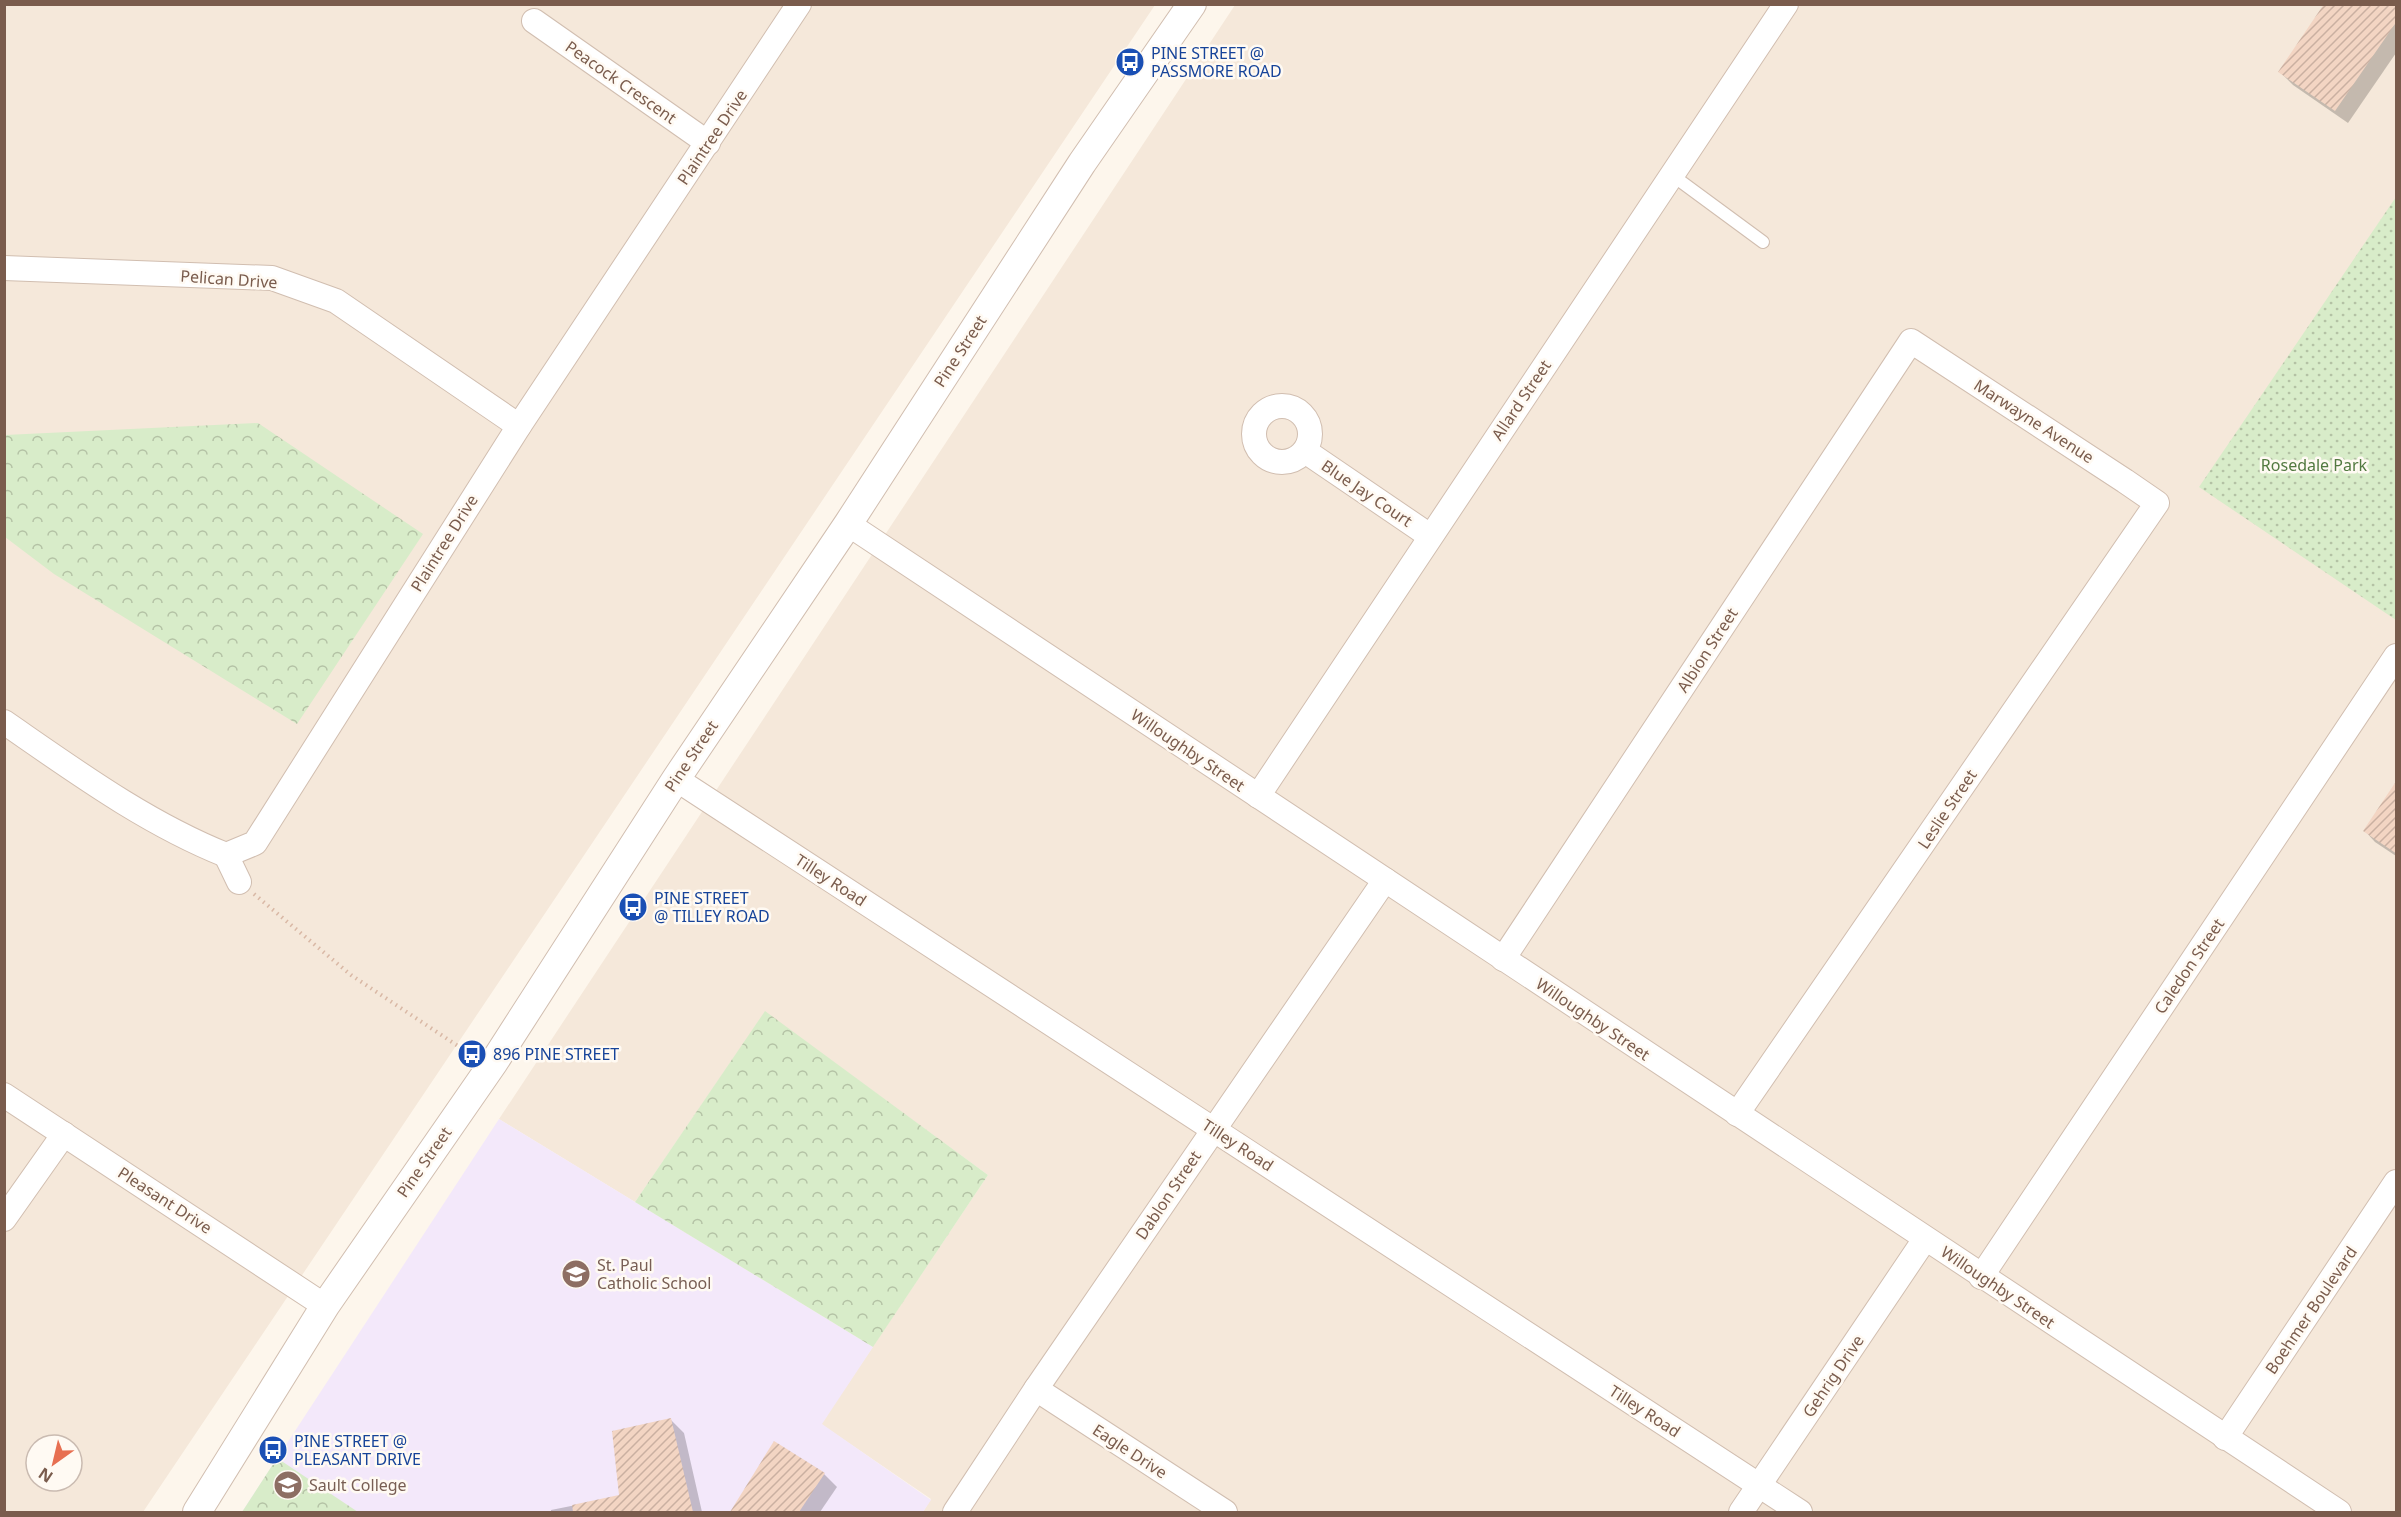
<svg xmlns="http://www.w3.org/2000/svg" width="2401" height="1517" font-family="'Noto Sans',sans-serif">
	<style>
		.residential { fill: #f5e8da; fill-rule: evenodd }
		.education { fill: #f3e8fa }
		.grass { fill: url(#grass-dots) }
		.forest { fill: url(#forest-crowns) }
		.shadow { fill: #0003 }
		.building { fill: url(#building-hatch) }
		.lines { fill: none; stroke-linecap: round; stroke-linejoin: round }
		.service-casing { stroke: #d1beb0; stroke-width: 14 }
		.minor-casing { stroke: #d1beb0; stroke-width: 26 }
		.tertiary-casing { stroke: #d1beb0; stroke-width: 30 }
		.path { stroke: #d9b8a5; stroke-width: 4; stroke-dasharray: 1.5 4.5; stroke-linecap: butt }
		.service { stroke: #fff; stroke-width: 12 }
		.minor { stroke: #fff; stroke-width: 24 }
		.tertiary { stroke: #fff; stroke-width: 28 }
		.labels { text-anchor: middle; stroke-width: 5; stroke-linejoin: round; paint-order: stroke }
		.transit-label { font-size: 16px; fill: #164399; stroke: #fffaf3; text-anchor: start }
		.street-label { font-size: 16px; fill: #7a5c4d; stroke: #fffaf3 }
		.park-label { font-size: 16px; fill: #537a41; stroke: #fffaf3 }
		.education-label { font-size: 16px; fill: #785e54; stroke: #fffaf3; text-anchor: start }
	</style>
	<defs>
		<pattern id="grass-dots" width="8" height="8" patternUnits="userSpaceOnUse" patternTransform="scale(1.5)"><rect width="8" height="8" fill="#d8ecc9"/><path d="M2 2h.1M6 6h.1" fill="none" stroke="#b4c2a5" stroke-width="1.8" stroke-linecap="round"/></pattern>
		<pattern id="forest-crowns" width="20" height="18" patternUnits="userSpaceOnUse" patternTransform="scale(1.5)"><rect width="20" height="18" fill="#d8ecc9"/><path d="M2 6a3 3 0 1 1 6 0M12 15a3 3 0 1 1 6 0" fill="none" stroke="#b4c2a5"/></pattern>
		<pattern id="building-hatch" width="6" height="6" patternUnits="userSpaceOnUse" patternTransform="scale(1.5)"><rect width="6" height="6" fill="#f3d5c3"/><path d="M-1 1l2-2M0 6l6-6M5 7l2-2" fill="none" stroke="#cab0a1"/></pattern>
	</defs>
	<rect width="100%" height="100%" fill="#fdf6ec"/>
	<g class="residential">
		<path d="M5,5H1155L143,1512H5ZM36,1445H72V1481H36Z"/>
		<polygon points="1235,5 2396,5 2396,1512 923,1512 931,1499 821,1424 988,1175 765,1012 635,1202 499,1119"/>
	</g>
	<polygon class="education" points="499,1119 873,1347 822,1424 931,1500 923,1512 242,1512"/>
	<polygon class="grass" points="2396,197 2396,620 2199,487"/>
	<g class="forest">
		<polygon points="258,423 423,534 297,724 54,574 5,537 5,435"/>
		<polygon points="765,1011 988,1175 873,1347 635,1202"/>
		<polygon points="277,1458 358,1512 242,1512"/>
	</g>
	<g class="shadow">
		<polygon points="2396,4 2396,53 2348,123 2293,85 2280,72"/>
		<polygon points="2396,785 2396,856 2375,842 2365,831"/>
		<polygon points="670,1419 684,1433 702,1512 551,1512 551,1510 621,1496"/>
		<polygon points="775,1443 824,1474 837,1487 820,1512 731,1512"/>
	</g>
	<g class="building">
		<polygon points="2324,4 2397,4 2397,21 2335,111 2278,72"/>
		<polygon points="2397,780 2397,854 2363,831"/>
		<polygon points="671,1418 693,1512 573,1512 572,1505 619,1495 612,1431"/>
		<polygon points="774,1441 825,1473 799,1512 730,1512"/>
	</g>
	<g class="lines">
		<g class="service-casing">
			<polyline id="service" points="1672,175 1763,242"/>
		</g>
		<g class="minor-casing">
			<g id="minor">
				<polyline points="534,21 708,143"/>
				<polyline points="4,268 272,278 336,301 519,426"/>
				<circle cx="1282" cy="434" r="28"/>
				<polyline points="1305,451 1430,536"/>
				<polyline points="848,524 2339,1512"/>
				<path d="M4,722C75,771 146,823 226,855L255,843L519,426L799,4"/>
				<polyline points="676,779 1800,1512"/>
				<polyline points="1258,796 1786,4"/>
				<polyline points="226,855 239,882"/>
				<polyline points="1503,959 1911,341 2125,481 2157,503 1737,1114"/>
				<polyline points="4,1095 325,1306"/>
				<polyline points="4,1219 64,1134"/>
				<polyline points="1981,1277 2396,656"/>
				<polyline points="1036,1389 1225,1512"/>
				<polyline points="2225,1438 2396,1182"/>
				<polyline points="955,1512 1036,1389 1385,880"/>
				<polyline points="1741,1512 1925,1239"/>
			</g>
		</g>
		<g class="tertiary-casing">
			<polyline id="tertiary" points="197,1512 325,1306 494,1062 676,779 848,524 1082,163 1192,4"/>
		</g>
		<polyline class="path" points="254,894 351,975 470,1054"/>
		<use href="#service" class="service"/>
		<use href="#minor" class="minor"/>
		<use href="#tertiary" class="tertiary"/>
	</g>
	<defs>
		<g id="bus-disc" transform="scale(1.5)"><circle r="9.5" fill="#1a4fb4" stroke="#fffaf3"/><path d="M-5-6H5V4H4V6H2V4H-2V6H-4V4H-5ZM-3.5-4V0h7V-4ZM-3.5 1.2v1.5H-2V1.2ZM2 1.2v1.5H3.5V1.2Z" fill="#fff"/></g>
		<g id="school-disc" transform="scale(1.5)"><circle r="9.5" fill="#8d6e63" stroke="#fffaf3"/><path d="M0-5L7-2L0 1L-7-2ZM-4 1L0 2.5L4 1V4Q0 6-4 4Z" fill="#fff"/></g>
		<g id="university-disc" transform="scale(1.5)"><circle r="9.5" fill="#8d6e63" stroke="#fffaf3"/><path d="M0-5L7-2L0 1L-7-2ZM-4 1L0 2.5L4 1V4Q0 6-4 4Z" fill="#fff"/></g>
	</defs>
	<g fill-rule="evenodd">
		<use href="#bus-disc" x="1130" y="62"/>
		<use href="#bus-disc" x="633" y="907"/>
		<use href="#bus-disc" x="472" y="1054"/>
		<use href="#school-disc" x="576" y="1274"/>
		<use href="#bus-disc" x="273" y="1450"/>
		<use href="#university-disc" x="288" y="1485"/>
	</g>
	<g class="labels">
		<g class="transit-label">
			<text x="1151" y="59">PINE STREET @<tspan x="1151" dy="18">PASSMORE ROAD</tspan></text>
			<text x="654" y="904">PINE STREET<tspan x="654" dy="18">@ TILLEY ROAD</tspan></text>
			<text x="493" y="1060">896 PINE STREET</text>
			<text x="294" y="1447">PINE STREET @<tspan x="294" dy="18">PLEASANT DRIVE</tspan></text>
		</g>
		<g class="street-label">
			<text transform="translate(621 82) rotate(35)" y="6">Peacock Crescent</text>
			<text transform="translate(712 137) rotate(-56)" y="6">Plaintree Drive</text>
			<text transform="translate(229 279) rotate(4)" y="6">Pelican Drive</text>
			<text transform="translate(960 351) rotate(-57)" y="6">Pine Street</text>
			<text transform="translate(1521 400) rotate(-56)" y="6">Allard Street</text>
			<text transform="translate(2034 421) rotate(33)" y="6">Marwayne Avenue</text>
			<text transform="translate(1367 493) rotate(34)" y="6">Blue Jay Court</text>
			<text transform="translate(444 543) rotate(-58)" y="6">Plaintree Drive</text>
			<text transform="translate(1707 650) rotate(-57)" y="6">Albion Street</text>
			<text transform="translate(1188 750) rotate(34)" y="6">Willoughby Street</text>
			<text transform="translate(691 756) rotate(-56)" y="6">Pine Street</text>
			<text transform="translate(1947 809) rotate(-56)" y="6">Leslie Street</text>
			<text transform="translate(831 880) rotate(33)" y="6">Tilley Road</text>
			<text transform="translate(2189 966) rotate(-56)" y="6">Caledon Street</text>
			<text transform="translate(1593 1019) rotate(34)" y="6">Willoughby Street</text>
			<text transform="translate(1238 1145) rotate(33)" y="6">Tilley Road</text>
			<text transform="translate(424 1162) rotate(-55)" y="6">Pine Street</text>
			<text transform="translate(1168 1195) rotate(-56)" y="6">Dablon Street</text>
			<text transform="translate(165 1200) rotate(33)" y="6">Pleasant Drive</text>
			<text transform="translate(1998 1287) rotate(34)" y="6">Willoughby Street</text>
			<text transform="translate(2311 1310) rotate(-56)" y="6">Boehmer Boulevard</text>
			<text transform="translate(1833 1376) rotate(-56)" y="6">Gehrig Drive</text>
			<text transform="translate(1645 1411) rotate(33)" y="6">Tilley Road</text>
			<text transform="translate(1130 1451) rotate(33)" y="6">Eagle Drive</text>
		</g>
		<g class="park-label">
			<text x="2314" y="471">Rosedale Park</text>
		</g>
		<g class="education-label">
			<text x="597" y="1271">St. Paul<tspan x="597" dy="18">Catholic School</tspan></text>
			<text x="309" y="1491">Sault College</text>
		</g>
	</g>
	<rect width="2401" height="1517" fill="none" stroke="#7a5c4d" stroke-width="12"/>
	<g transform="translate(54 1463) rotate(214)"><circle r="28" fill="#fffaf3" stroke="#cabbb1" stroke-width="1.5"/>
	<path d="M0-4.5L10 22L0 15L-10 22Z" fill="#e76f51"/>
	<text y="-9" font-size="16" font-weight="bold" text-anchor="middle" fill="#7a5c4d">N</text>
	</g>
</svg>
